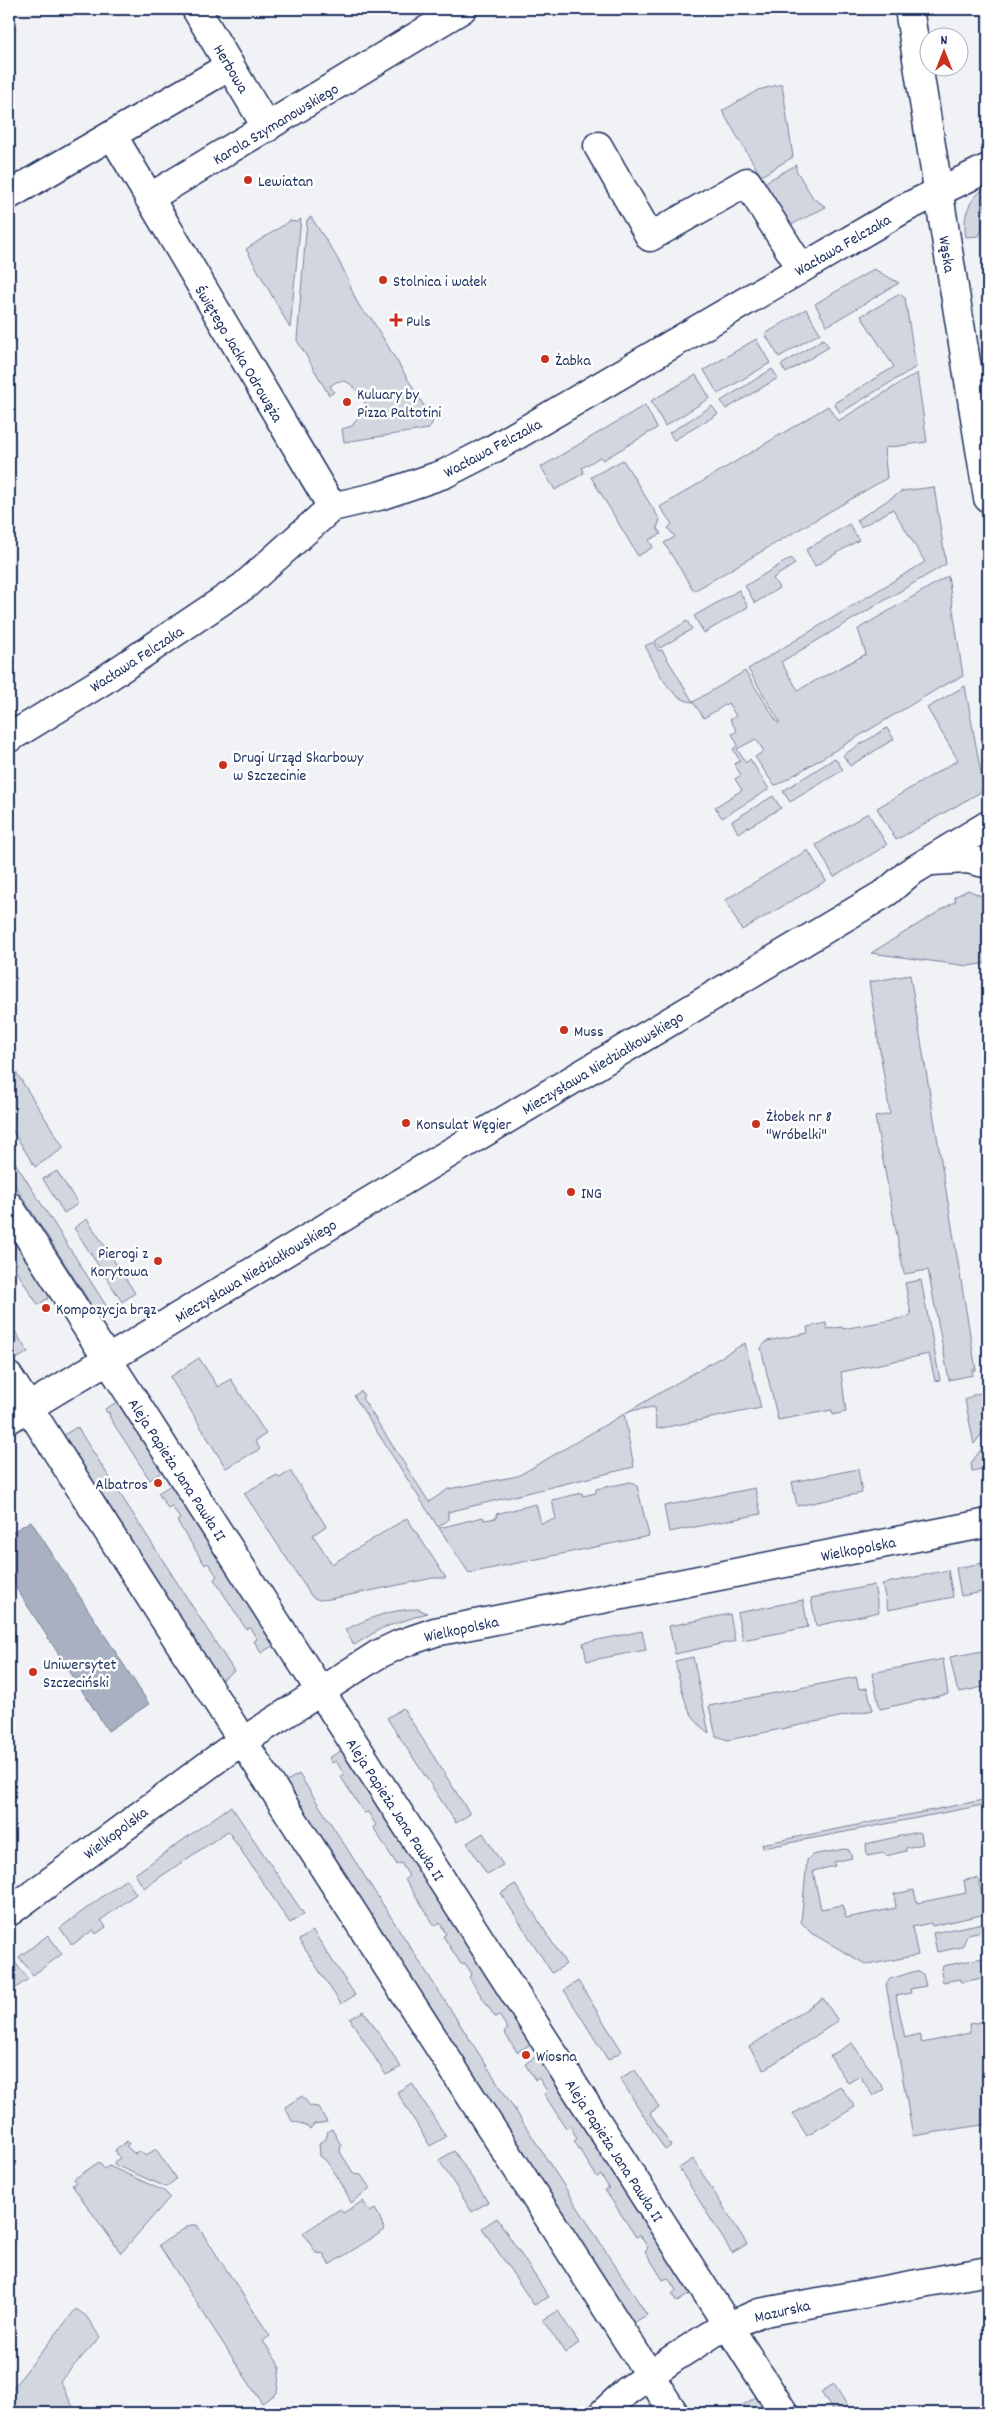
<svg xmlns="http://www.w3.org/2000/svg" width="997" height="2422" font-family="Dekko,sans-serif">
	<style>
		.green { fill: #d2d6df; stroke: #76829e }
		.water { fill: #a8b0c2; stroke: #707c9a }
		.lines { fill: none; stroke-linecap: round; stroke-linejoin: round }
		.minor-casing { stroke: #1b2f5e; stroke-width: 31 }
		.tertiary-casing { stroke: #1b2f5e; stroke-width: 31 }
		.minor { stroke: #fff; stroke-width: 28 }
		.tertiary { stroke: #fff; stroke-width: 28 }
		.poi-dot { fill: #c8321e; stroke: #fff; stroke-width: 2 }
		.labels { text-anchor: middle; stroke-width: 5; stroke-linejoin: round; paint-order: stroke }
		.street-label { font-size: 16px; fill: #1b2f5e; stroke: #fff }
		.poi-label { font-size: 16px; fill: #1b2f5e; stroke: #fff; text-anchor: start }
	</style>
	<rect width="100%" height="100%" fill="#f1f2f5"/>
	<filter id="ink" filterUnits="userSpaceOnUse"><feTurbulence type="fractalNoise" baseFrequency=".02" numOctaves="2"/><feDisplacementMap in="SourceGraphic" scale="10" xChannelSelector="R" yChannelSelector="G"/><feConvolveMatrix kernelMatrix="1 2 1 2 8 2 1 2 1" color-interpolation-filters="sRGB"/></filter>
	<g filter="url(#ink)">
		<g class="green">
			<polygon points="782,84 793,157 761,176 722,111 758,90"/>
			<polygon points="796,165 796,170 813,198 826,207 789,226 764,183"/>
			<path d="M988,186C988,198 984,204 982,215C981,223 983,228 979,236L966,237C962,215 969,198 988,186Z"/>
			<path d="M311,217C322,235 335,252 344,271C352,287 355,308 371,318L433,421L429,429L344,442L342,429L352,426L361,413L368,408C359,394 349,371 330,386L334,392L329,395L297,340L307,220Z"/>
			<polygon points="301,219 290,328 246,249 290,221 297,222"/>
			<polygon points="874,269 899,283 827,326 815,304"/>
			<polygon points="900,294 905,298 916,367 840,413 834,403 894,367 861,316"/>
			<polygon points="806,309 820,333 779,357 765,334"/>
			<polygon points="756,339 770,363 718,394 704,370"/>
			<polygon points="823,339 829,347 786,373 781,365"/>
			<polygon points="772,369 778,378 726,409 721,401"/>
			<polygon points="917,373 927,442 884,448 887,478 694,591 664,543 675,537 668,528 672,524 660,507 828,406 838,421"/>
			<polygon points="696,375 710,398 665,426 651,401"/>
			<polygon points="645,405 657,428 603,460 600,457 582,468 584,473 555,490 541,467"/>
			<polygon points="712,406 718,414 674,440 669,433"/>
			<polygon points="623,460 660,520 657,528 661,534 649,540 653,547 638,556 591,477"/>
			<path d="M934,487L946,564L781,662L798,690L866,654L858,629L948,576L963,676L944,685L779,784L774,785L755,757L764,751L756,739L737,749L746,763L750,759L769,789L722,818L715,807L742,790L735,779L741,775L734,764L740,761L733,749L738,745L732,734L737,731L730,720L736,716L728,703L704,718L693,702C668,700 656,665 645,646L653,642L659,651L662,650L693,702L745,671L778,723L780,722L748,669L925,562L893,509L861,527L857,520L902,491Z"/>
			<polygon points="849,524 859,540 815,566 806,550"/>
			<polygon points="791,558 795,564 773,578 779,588 755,603 745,586"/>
			<polygon points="739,590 748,607 704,633 694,616"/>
			<polygon points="687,621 692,629 660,648 655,641"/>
			<polygon points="965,686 983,784 981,792 896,840 877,808 958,760 927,708"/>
			<polygon points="887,728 894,739 850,766 843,755"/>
			<polygon points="835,758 843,770 790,802 783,791"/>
			<polygon points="773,796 781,808 738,833 732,821"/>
			<polygon points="868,813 887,845 834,877 816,845"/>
			<polygon points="808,850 826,881 742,930 725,900"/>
			<polygon points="968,890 988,899 988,963 968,966 871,953 956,901 954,897"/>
			<polygon points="910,975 976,1370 972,1370 973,1375 949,1380 928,1270 904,1274 875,1117 890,1114 869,982"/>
			<polygon points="9,1061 64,1148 35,1167 9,1125"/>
			<polygon points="9,1153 107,1307 97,1314 9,1176"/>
			<polygon points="57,1171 78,1204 64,1213 43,1179"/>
			<polygon points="87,1219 135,1293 122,1302 74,1228"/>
			<polygon points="9,1232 50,1297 38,1305 14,1267 17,1264 9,1252"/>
			<polygon points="921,1280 940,1380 935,1381 929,1354 841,1372 846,1412 833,1415 832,1410 778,1420 761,1348 767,1341 808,1333 807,1327 826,1323 827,1329 842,1327 843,1329 908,1317 911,1314 905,1283"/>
			<polygon points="9,1322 28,1352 15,1360 9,1350"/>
			<polygon points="745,1343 761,1408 657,1429 654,1407 629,1411 624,1414 634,1467 448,1512 448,1520 438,1527 354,1396 361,1391 364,1396 362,1398 429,1502 448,1489 518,1476"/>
			<polygon points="199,1358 218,1387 231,1379 266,1434 255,1441 260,1449 226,1468 170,1377"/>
			<polygon points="988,1392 988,1425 974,1444 965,1400 975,1394"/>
			<polygon points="117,1402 163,1471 150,1480 110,1418 109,1412 107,1413 105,1409"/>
			<polygon points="77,1427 234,1671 221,1680 64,1435"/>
			<polygon points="988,1440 988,1468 972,1471 971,1463"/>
			<polygon points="858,1469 862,1493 797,1506 792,1482"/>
			<polygon points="290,1471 326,1526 313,1535 332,1564 407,1518 446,1578 433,1578 330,1599 319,1600 312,1597 244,1493 277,1475 280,1478"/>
			<polygon points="631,1482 637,1486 649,1536 469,1573 439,1528 483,1517 484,1520 497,1518 496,1514 536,1504 541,1523 556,1519 552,1500 582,1493 583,1496 596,1493 596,1489"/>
			<polygon points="171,1485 274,1645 261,1653 254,1641 257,1639 250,1628 246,1629 214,1579 217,1576 208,1563 205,1565 177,1521 180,1519 172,1506 168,1508 158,1493"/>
			<polygon points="755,1488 761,1514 669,1532 664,1506"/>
			<polygon points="988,1562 988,1591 961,1596 956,1568"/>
			<polygon points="948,1570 953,1597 888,1610 882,1584"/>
			<polygon points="874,1585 879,1612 816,1626 811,1598"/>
			<polygon points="803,1600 808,1627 743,1640 737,1613"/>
			<path d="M418,1609L427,1613L382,1628L354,1645L345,1630C368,1618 392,1609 418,1609Z"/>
			<polygon points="730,1614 735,1641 675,1654 669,1626"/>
			<polygon points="642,1631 646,1650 587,1661 583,1643"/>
			<polygon points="988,1650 988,1686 960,1692 957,1689 950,1657"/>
			<path d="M693,1657L709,1733C684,1716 682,1688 675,1661Z"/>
			<polygon points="943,1659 948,1694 880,1709 872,1673"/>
			<polygon points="856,1677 859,1689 867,1688 873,1710 728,1740 716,1736 709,1706"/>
			<polygon points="403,1708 470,1814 456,1823 387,1718"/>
			<polygon points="342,1750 531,2044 517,2052 504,2032 508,2029 499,2015 495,2017 469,1977 472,1974 465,1963 461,1964 443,1936 446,1934 440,1923 435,1926 405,1879 409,1876 401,1863 397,1865 373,1827 376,1825 368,1812 364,1813 341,1777 344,1774 336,1761 332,1763 329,1758"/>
			<polygon points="299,1774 647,2315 633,2323 285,1782"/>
			<polygon points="988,1799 988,1804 763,1848 762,1844"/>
			<polygon points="231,1806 304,1914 290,1923 228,1831 144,1888 135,1874"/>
			<polygon points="917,1832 921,1833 923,1844 906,1848 906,1851 886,1856 884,1853 867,1856 866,1844"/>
			<polygon points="483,1833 503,1865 487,1874 467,1843"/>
			<polygon points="844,1849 849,1850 852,1858 834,1862 835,1866 813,1871 821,1909 842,1905 846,1918 896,1908 894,1894 914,1890 917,1903 966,1893 964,1880 978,1878 986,1914 932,1926 931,1923 912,1927 918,1955 867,1965 811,1933 801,1922 807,1860 812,1855"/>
			<polygon points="126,1879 136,1894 101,1920 106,1927 96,1934 93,1930 72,1945 60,1928"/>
			<polygon points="515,1884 566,1964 552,1973 501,1893"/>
			<polygon points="988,1922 988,1930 968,1934 962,1947 937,1952 933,1933"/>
			<polygon points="313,1931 355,1995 341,2004 299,1940"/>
			<polygon points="48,1935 62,1954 33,1975 19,1957"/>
			<polygon points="988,1957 988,1977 961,1982 960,1979 943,1982 941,1972 943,1966"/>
			<polygon points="14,1961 28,1979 9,1993 9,1965"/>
			<polygon points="916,1971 923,1974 926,1986 910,1989 911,1993 896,1996 905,2038 919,2034 922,2043 970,2033 969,2024 988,2021 988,2073 981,2075 985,2098 988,2100 988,2124 913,2136 886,1984 890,1979"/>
			<polygon points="578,1981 622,2051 608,2060 564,1990"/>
			<polygon points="823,1998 838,2021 764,2070 749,2047"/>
			<polygon points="364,2011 401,2067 386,2075 350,2019"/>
			<polygon points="852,2043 884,2089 873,2096 860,2076 848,2083 830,2056"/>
			<polygon points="538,2055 691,2293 677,2302 672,2294 676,2290 668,2278 663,2280 645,2251 648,2248 640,2235 636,2237 605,2190 609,2188 601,2175 597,2177 574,2141 577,2139 570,2125 566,2128 544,2094 547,2091 539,2078 535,2080 525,2064"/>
			<polygon points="635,2070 659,2107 650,2113 671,2146 665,2150 620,2078"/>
			<polygon points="412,2083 446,2137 430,2146 397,2092"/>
			<polygon points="840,2086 855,2107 807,2136 793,2114"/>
			<polygon points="302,2096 310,2106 318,2107 327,2122 314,2124 310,2129 303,2124 292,2121 285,2107"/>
			<path d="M332,2129L341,2145L340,2152L354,2174L361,2175L370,2188L351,2203C346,2191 330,2161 320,2156L319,2143L326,2139L328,2131Z"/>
			<polygon points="127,2141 129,2144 126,2146 135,2154 140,2151 145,2156 156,2149 176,2179 166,2187 115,2165 114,2162 120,2158 115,2151"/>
			<polygon points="454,2151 488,2202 472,2212 439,2160"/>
			<polygon points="693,2159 747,2244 732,2253 679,2168"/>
			<polygon points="99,2162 104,2169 109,2166 164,2191 170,2197 121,2253 72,2185 76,2182 74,2179"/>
			<path d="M363,2201L370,2212L375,2209C380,2215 381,2223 385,2230L329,2265L324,2254L316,2253L303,2233L340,2209L343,2213Z"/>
			<polygon points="497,2218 549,2297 534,2305 482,2228"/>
			<polygon points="190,2225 197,2225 270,2336 263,2341 280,2366 277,2393 262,2403 159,2245"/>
			<polygon points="76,2309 86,2316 100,2337 60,2381 76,2413 9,2413 9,2388 11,2390"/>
			<polygon points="558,2311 579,2343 565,2353 543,2320"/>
			<polygon points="834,2384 852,2413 834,2413 821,2392"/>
			<polygon points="756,2397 767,2413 749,2413 743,2405"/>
		</g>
		<polygon class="water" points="31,1521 149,1704 108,1731 9,1577 9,1534"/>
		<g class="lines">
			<g class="minor-casing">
				<g id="minor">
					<polyline points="196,9 267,128"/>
					<polyline points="909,9 988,498"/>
					<polyline points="113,136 332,507"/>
					<polyline points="598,146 650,237 747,182 801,268"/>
					<polyline points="9,195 230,66"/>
					<polyline points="149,198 462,9"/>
					<polyline points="9,738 104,680 244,586 332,507 379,496 444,474 493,449 905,208 988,168"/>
					<polyline points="932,861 967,859 988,864"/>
					<polyline points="9,1419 423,1169 887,892 909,873 988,825"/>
					<polyline points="9,1912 226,1752 377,1655 400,1644 435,1632 988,1523"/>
					<polyline points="603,2413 627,2391 674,2358 715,2332 759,2313 988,2271"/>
				</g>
			</g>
			<g class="tertiary-casing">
				<g id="tertiary">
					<polyline points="9,1206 784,2413"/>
					<polyline points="9,1377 674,2413"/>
				</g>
			</g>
			<use href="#minor" class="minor"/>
			<use href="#tertiary" class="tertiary"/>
		</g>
	</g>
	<g class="poi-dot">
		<circle cx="248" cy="180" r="5"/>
		<circle cx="383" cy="280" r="5"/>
		<path d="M393.5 312.5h5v5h5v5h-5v5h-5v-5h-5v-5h5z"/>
		<circle cx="545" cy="359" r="5"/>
		<circle cx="347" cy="402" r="5"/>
		<circle cx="223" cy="765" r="5"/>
		<circle cx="564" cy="1030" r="5"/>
		<circle cx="406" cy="1123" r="5"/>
		<circle cx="756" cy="1124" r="5"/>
		<circle cx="571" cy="1192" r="5"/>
		<circle cx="158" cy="1261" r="5"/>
		<circle cx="46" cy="1308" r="5"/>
		<circle cx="158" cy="1483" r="5"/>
		<circle cx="33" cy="1672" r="5"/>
		<circle cx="526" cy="2055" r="5"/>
	</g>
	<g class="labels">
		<g class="street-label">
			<text transform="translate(232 68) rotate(59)" y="6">Herbowa</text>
			<text transform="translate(275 123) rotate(-31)" y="6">Karola Szymanowskiego</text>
			<text transform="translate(842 244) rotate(-30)" y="6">Wacława Felczaka</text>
			<text transform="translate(948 254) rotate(81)" y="6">Wąska</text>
			<text transform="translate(240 353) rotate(59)" y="6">Świętego Jacka Odrowąża</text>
			<text transform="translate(492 447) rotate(-28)" y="6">Wacława Felczaka</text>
			<text transform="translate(136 658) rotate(-33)" y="6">Wacława Felczaka</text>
			<text transform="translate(602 1062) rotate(-31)" y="6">Mieczysława Niedziałkowskiego</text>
			<text transform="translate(255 1270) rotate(-31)" y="6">Mieczysława Niedziałkowskiego</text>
			<text transform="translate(178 1469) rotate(57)" y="6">Aleja Papieża Jana Pawła II</text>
			<text transform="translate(858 1548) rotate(-11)" y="6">Wielkopolska</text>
			<text transform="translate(461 1628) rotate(-12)" y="6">Wielkopolska</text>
			<text transform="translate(396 1809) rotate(57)" y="6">Aleja Papieża Jana Pawła II</text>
			<text transform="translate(115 1832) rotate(-37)" y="6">Wielkopolska</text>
			<text transform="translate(615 2150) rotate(57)" y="6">Aleja Papieża Jana Pawła II</text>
			<text transform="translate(782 2310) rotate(-13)" y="6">Mazurska</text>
		</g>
		<g class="poi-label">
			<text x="258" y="186">Lewiatan</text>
			<text x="393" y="286">Stolnica i wałek</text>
			<text x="406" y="326">Puls</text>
			<text x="555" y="365">Żabka</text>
			<text x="357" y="399">Kuluary by<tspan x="357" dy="18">Pizza Paltotini</tspan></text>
			<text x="233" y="762">Drugi Urząd Skarbowy<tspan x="233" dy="18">w Szczecinie</tspan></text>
			<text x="574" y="1036">Muss</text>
			<text x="766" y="1121">Żłobek nr 8<tspan x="766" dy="18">"Wróbelki"</tspan></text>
			<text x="416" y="1129">Konsulat Węgier</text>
			<text x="581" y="1198">ING</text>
			<text x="148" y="1258" text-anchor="end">Pierogi z<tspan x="148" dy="18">Korytowa</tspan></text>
			<text x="56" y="1314">Kompozycja brąz</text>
			<text x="148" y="1489" text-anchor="end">Albatros</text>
			<text x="43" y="1669">Uniwersytet<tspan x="43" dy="18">Szczeciński</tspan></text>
			<text x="536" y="2061">Wiosna</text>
		</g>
	</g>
	<rect width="997" height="2422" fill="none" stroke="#fff" stroke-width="30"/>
	<rect x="15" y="15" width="967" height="2392" fill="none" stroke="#1b2f5e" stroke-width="2" filter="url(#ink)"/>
	<g transform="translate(944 52)"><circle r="24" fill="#ffffff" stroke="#a4acbf"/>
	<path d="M0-4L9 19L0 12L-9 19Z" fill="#c8321e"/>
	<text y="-8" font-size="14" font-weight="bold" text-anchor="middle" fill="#1b2f5e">N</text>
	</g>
</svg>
